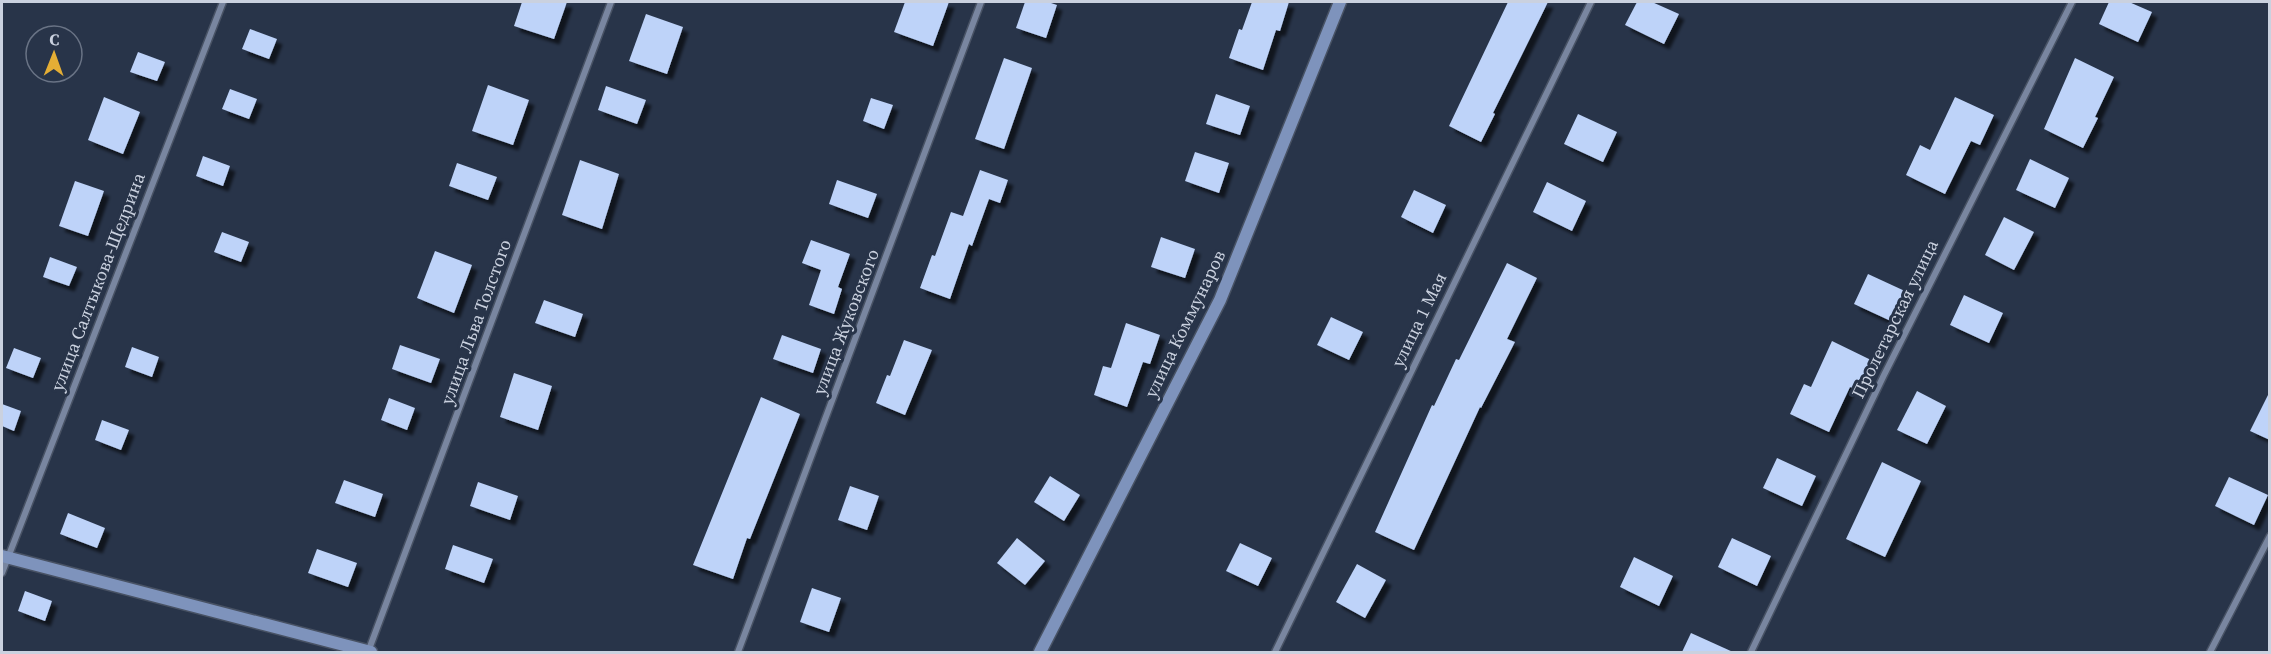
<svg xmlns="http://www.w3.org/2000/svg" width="2271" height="654" font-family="'Source Serif 4',serif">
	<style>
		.building { fill: #bed3f9; filter: url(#shadow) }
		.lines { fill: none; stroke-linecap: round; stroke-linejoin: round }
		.street-casing { stroke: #485264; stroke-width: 9 }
		.secondary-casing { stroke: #485264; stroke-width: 15 }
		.street { stroke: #7986a0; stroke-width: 6 }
		.secondary { stroke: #7e93bc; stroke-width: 12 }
		.labels { text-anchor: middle; stroke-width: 6; stroke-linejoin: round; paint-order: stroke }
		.street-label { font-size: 18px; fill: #cad1df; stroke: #283449 }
	</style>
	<defs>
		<filter id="shadow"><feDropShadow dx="5.5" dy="5.5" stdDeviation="1.5" flood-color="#0009"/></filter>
	</defs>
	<rect width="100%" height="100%" fill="#283449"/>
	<g class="building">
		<polygon points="522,2 567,2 554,39 514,26"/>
		<polygon points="905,2 949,2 933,46 894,32"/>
		<polygon points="1025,2 1048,2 1057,5 1046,38 1016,28"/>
		<polygon points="1252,2 1289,2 1280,31 1276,30 1263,70 1229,58 1239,29 1242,30"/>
		<polygon points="1508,2 1548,2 1493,113 1495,114 1481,142 1449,126"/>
		<polygon points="1637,2 1652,2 1679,14 1664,44 1625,25"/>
		<polygon points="2109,2 2129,2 2152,12 2138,42 2099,24"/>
		<polygon points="646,14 683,27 667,74 629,61"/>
		<polygon points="250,29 277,39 269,59 242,49"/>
		<polygon points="138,52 165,62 157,81 130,72"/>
		<polygon points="1004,58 1032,68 1004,149 975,139"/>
		<polygon points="2075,58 2114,77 2095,117 2098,118 2083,148 2044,129"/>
		<polygon points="488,85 529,100 513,145 472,131"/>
		<polygon points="606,86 646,100 637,124 598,110"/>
		<polygon points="230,89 257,99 249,119 222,109"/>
		<polygon points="1216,94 1250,106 1240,135 1206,124"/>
		<polygon points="104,97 140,112 123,154 88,140"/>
		<polygon points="1955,97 1994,115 1980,145 1971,141 1945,194 1906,175 1920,145 1930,150"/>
		<polygon points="871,98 893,105 884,129 863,121"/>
		<polygon points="1578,114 1617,132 1603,162 1564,144"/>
		<polygon points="1195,152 1229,163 1219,193 1185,181"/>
		<polygon points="203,156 230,166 223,186 196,176"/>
		<polygon points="2030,159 2069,178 2055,208 2016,190"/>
		<polygon points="580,160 619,174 602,229 562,215"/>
		<polygon points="457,163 497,177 488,200 449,186"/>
		<polygon points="980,170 1008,180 1000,203 989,199 972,246 969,244 950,299 920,288 932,255 935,256 951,212 963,216"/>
		<polygon points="837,180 877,194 868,218 829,204"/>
		<polygon points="75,181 104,191 88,236 59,226"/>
		<polygon points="1547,182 1586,201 1572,231 1533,212"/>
		<polygon points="1414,190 1446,205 1433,233 1401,217"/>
		<polygon points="2004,217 2034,232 2014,270 1985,255"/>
		<polygon points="222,232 249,242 241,262 214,252"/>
		<polygon points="1161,237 1195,249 1185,278 1151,267"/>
		<polygon points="811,240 850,254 838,287 842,289 834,314 809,305 821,270 802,263"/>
		<polygon points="435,251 472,265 454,313 417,298"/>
		<polygon points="50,257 77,267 69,286 43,277"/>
		<polygon points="1507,263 1537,278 1507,339 1515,342 1481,408 1480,407 1414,550 1375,532 1432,405 1434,406 1456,359 1459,360"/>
		<polygon points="1868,274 1907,292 1893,322 1854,304"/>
		<polygon points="1964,295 2003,313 1989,343 1950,325"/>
		<polygon points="544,300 583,314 575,337 535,323"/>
		<polygon points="1331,317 1363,332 1349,360 1317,345"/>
		<polygon points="1126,323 1160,335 1150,364 1143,362 1127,407 1094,395 1103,366 1111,368"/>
		<polygon points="782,335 821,349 813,373 773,359"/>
		<polygon points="904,340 932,350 905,415 876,403 887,375 890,376"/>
		<polygon points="1832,341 1871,360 1857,390 1850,387 1829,432 1790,414 1804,384 1811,387"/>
		<polygon points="400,345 440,359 431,383 392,369"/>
		<polygon points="132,347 159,357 152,377 125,367"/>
		<polygon points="14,348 41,358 33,378 6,368"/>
		<polygon points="514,373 552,386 538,430 500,417"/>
		<polygon points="1917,391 1946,406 1927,444 1897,430"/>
		<polygon points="2270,391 2270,440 2250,431"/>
		<polygon points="761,397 800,414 750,539 747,538 733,579 693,565"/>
		<polygon points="389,398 415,408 407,430 381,420"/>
		<polygon points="2,404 21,411 14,431 2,426"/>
		<polygon points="102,420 129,430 121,450 95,440"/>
		<polygon points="1777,458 1816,476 1802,506 1763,488"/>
		<polygon points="1882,462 1921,481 1885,557 1846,539"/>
		<polygon points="1050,476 1080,495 1064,521 1034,502"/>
		<polygon points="2229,477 2268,495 2254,525 2215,506"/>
		<polygon points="344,480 383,494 375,517 335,503"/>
		<polygon points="478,482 518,496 510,520 470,506"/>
		<polygon points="850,486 879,496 867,530 838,520"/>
		<polygon points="68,513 105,528 97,548 60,534"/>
		<polygon points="1017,538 1045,561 1025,585 997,563"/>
		<polygon points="1732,538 1771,556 1757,586 1718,567"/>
		<polygon points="1240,543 1272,558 1258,586 1226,571"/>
		<polygon points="453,545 493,559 484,583 445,569"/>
		<polygon points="317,549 357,563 348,587 308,573"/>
		<polygon points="1634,557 1673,576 1659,606 1620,587"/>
		<polygon points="1357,564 1386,580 1365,618 1336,602"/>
		<polygon points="812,588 841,598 829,632 800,622"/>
		<polygon points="25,591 52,601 45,621 18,611"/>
		<polygon points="1691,633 1733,652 1682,652"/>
	</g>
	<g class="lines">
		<g class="street-casing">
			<g id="street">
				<polyline points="2,573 223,2"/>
				<polyline points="368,652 611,2"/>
				<polyline points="738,652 981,2"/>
				<polyline points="1275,652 1591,2"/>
				<polyline points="1751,652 1884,375 2072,2"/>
				<polyline points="2210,652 2270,536"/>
			</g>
		</g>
		<g class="secondary-casing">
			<g id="secondary">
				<polyline points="2,556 371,652"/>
				<polyline points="1040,652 1220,300 1340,2"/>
			</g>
		</g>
		<use href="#street" class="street"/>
		<use href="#secondary" class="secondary"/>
	</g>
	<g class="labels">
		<g class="street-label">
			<text transform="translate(98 282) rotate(-69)" y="6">улица Салтыкова-Щедрина</text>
			<text transform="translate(1895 319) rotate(-64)" y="6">Пролетарская улица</text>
			<text transform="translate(1419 320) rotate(-64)" y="6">улица 1 Мая</text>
			<text transform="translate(476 322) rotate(-70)" y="6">улица Льва Толстого</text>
			<text transform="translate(846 322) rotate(-69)" y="6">улица Жуковского</text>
			<text transform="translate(1185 324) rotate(-64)" y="6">улица Коммунаров</text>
		</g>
	</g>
	<rect width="2271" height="654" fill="none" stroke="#cad1df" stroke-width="6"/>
	<g transform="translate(54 54) rotate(1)"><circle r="28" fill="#283449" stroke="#697385" stroke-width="1.5"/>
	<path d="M0-4.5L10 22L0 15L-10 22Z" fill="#e4ae35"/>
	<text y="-9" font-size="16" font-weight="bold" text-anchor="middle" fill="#cad1df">С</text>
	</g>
</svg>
